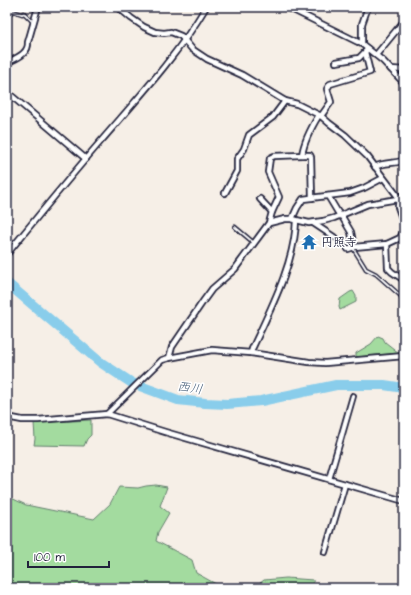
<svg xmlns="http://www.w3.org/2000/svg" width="411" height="595" font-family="'Architects Daughter','Klee One',sans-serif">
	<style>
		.green { fill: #a3db9f; stroke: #627e6d }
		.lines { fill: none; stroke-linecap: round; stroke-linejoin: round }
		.river { stroke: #89cdeb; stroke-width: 10 }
		.lane-casing { stroke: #22223b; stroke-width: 5 }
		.street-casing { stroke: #22223b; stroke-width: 8 }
		.lane { stroke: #fff; stroke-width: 2 }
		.street { stroke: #fff; stroke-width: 4.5 }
		.labels { text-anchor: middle; stroke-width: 3; stroke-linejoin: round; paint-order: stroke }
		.poi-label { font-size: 12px; font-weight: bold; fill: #22223b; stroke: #fff; text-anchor: start }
		.water-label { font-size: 13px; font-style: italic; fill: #465e79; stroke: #fff }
	</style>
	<rect width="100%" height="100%" fill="#f6efe7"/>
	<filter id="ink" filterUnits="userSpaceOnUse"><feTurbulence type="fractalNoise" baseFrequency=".025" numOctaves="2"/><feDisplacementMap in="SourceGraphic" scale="8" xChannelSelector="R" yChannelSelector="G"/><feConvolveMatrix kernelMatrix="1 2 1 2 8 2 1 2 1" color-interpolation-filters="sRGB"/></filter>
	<g filter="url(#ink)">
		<g class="green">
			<polygon points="353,291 356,296 356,302 340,310 339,307 340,299 350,292"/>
			<polygon points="378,336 383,338 385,342 399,353 356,357 356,353 371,344"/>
			<polygon points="91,420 91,435 87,439 84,446 34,445 35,439 34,423"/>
			<polygon points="156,485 167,487 160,506 169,513 158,532 156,541 192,560 196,573 223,588 7,588 7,496 26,505 94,519 110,504 119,487 138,488 146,486"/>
			<polygon points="286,578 313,580 314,588 254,588 264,580"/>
		</g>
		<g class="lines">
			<polyline class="river" points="7,283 100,362 132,383 178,400 205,403 227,404 261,401 336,385 384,385 404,388"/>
			<g class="lane-casing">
				<g id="lane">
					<polyline points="7,16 13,11 22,14 24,13 33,22"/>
					<polyline points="235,227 254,243"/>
					<polyline points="334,237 347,248"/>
					<polyline points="353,248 366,269 376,274 403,298"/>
				</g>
			</g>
			<g class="street-casing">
				<g id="street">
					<polyline points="118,7 131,18 144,27 155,32 164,33 171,32 181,36 192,49 207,59 242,75 285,101 297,104 321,116 329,123 345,135 367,156 399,198 398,207 404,224"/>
					<polyline points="287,7 362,44 383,61 404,83"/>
					<polyline points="362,44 362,24 368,7"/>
					<polyline points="376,55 404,21"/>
					<polyline points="336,62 359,58 365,52"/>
					<path d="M7,63C16,58 29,54 28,42L38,7"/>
					<polyline points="391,69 404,70"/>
					<polyline points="7,92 86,159"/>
					<polyline points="321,116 331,102 327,89 330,84 370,72 365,52 368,49"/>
					<polyline points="302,155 310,155 311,157 312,198"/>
					<path d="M375,167C384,162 392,164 402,161"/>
					<polyline points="225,193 237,171 237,159 244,149 249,135 273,117 285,101"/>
					<polyline points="328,196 340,216"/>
					<polyline points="260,199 272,212"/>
					<polyline points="341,215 351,232 354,247"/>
					<polyline points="292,219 297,208 303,199 350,193 364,188 383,178"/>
					<path d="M269,223L272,212L279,197L268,172L270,158L274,156L302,155C304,141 311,128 319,115"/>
					<polyline points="313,223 334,237"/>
					<polyline points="387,244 388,268 392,272 404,280"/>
					<polyline points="348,249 354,247 387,244 400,238 404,230"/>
					<path d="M7,254C38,216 69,178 101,141C138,98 177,56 206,7"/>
					<polyline points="403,298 404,300"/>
					<path d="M251,353L252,349C270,310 295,263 296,220"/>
					<polyline points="169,358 172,347 204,300 212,289 235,269 269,223 285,219 292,219 309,223 323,221 334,218 368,204 404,198"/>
					<polyline points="107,414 162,360 169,358 212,350 251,353 309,362 325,363 404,356"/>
					<polyline points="7,417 22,420 38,420 107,414 165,432 404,501"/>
					<polyline points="329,479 353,396"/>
					<polyline points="325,552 345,484"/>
				</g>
			</g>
			<use href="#lane" class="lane"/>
			<use href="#street" class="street"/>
		</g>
	</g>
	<defs>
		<g id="temple-bare" transform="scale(1.2)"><path d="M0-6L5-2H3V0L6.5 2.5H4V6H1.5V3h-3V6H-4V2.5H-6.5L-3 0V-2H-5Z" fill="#1f6fb2" stroke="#fff" stroke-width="2.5" paint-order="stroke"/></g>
	</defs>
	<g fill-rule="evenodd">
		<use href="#temple-bare" x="309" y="242"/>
	</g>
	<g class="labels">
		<g class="poi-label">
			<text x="321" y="246">円照寺</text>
		</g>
		<g class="water-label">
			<text transform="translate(190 387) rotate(8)" y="5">西川</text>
		</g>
	</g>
	<rect width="411" height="595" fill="none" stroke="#fff" stroke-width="24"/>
	<rect x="12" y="12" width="387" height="571" fill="none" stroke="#22223b" stroke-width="1.5" filter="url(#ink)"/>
	<path d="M28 561v6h81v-6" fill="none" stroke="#22223b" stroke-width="2"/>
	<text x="34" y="561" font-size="12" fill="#22223b" stroke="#ffffff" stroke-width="3" paint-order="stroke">100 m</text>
</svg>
